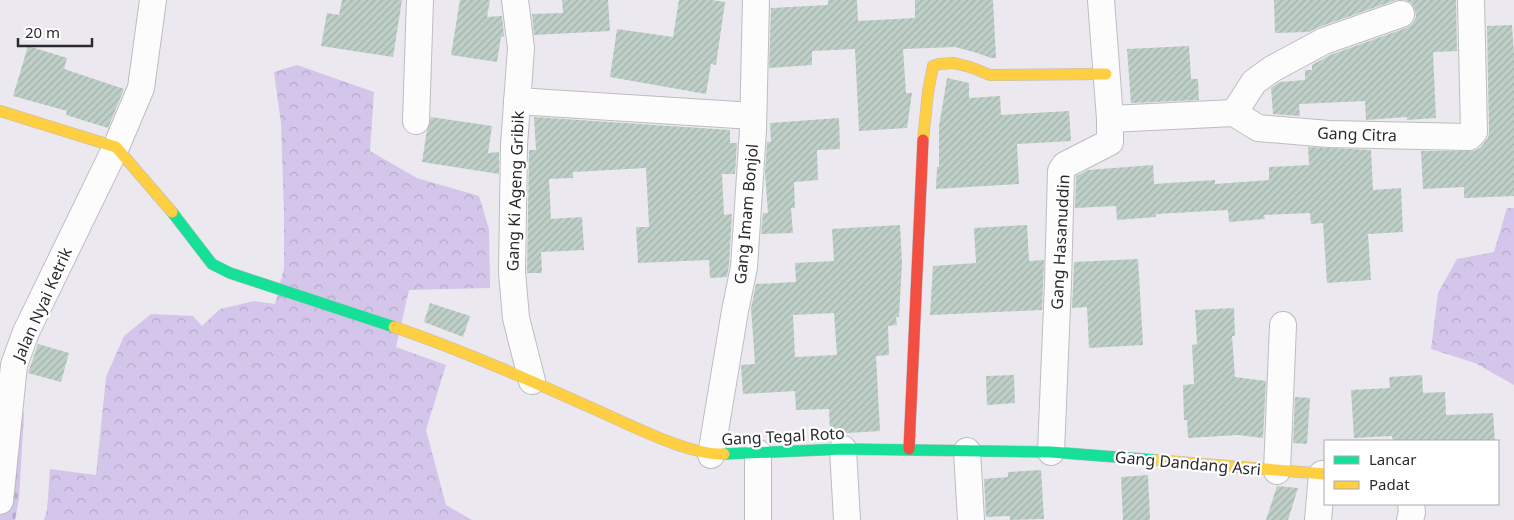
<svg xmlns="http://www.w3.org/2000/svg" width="1514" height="520" font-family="'Noto Sans',sans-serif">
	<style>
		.forest { fill: url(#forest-crowns) }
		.cemetery { fill: url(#cemetery-stones) }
		.building { fill: url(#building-hatch); fill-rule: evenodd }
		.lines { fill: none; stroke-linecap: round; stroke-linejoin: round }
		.street-casing { stroke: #bdbcc0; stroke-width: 28 }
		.fast-casing { stroke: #bdbcc0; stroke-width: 12 }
		.slow-casing { stroke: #bdbcc0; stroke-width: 12 }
		.jam-casing { stroke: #bdbcc0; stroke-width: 12 }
		.street { stroke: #fcfcfd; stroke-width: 26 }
		.fast { stroke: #16e098; stroke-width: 11 }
		.slow { stroke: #ffcf43; stroke-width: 11 }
		.jam { stroke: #f24e42; stroke-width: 11 }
		.labels { text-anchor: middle; stroke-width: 4.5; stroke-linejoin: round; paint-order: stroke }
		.street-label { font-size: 16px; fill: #2b2a2e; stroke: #fff }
	</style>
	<defs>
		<pattern id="forest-crowns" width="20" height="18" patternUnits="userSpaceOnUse" patternTransform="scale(1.25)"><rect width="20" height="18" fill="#d3c6ea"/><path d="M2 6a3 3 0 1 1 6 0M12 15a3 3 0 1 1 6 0" fill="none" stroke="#b5aac9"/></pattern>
		<pattern id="cemetery-stones" width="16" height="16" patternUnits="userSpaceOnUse" patternTransform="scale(1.25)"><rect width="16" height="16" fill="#d3c6ea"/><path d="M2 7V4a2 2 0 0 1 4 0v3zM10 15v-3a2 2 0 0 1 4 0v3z" fill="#b5aac9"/></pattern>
		<pattern id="building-hatch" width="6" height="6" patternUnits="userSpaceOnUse" patternTransform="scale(1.25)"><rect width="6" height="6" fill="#bdcfc6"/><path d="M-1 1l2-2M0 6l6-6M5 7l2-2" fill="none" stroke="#a3b2aa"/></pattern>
	</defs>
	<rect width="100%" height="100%" fill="#ebe9ef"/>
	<g class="forest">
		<polygon points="297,65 374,92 370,151 417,178 479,196 489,229 490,288 409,290 396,347 446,365 426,430 446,505 472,520 44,520 47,510 50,469 96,475 106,377 124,336 151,314 193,316 202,326 220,309 254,301 275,304 284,268 284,212 281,123 274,72"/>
		<polygon points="1507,208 1514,208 1514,385 1475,363 1431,349 1438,293 1457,259 1494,252"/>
	</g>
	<polygon class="cemetery" points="0,394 24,413 19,499 15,520 0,520"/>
	<g class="building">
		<polygon points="342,0 402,0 393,57 321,46 327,13 339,15"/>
		<polygon points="460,0 490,0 487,17 502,16 504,36 501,37 497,62 451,55"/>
		<polygon points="562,0 608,0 610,31 534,35 532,14 563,13"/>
		<polygon points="679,0 711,0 725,2 716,65 711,64 706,94 610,77 617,29 673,37"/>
		<polygon points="828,0 857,0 858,21 915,18 915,0 993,0 996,58 991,58 974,52 955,47 903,49 906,93 912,93 907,128 859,131 855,49 812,51 812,65 769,68 771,8 828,5"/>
		<polygon points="1274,0 1396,0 1319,27 1309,32 1275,33"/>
		<polygon points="1405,0 1456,0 1457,51 1433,52 1436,118 1407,120 1407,117 1366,120 1365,101 1299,104 1300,116 1273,114 1271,88 1280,82 1305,80 1305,70 1312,70 1312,65 1330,55 1406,28 1412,24 1416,17 1415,10 1411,3"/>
		<polygon points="1512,25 1514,54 1514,196 1464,198 1464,187 1423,189 1421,151 1474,151 1480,148 1488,138 1489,132 1487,26"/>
		<polygon points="28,46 67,58 64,69 124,89 108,128 66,115 67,111 13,96"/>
		<polygon points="1189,46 1191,79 1198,79 1199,100 1131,103 1127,49"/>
		<polygon points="947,78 969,83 969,98 1000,96 1001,115 1069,111 1071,141 1017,144 1019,184 936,189 937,167 939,167 939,126"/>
		<polygon points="431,117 492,126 488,153 499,152 499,174 422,162 427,130"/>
		<polygon points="534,117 730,130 730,143 737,143 735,174 722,174 724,215 732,214 729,265 727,277 710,278 709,260 638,263 636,227 649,227 646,168 573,172 573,178 549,179 551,219 582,217 584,250 541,252 542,273 527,273 529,150 536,150"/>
		<polygon points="839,118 840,149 817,150 818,180 794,182 795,208 791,208 793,233 761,234 763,213 768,213 765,173 767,142 771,142 770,123"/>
		<polygon points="1308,147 1371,150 1373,190 1401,188 1403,232 1368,234 1371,280 1327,283 1323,223 1311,224 1310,213 1264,215 1265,219 1229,222 1228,210 1156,214 1156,217 1117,220 1116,206 1075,208 1076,176 1088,170 1153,165 1154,184 1215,180 1215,184 1269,180 1269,167 1309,165"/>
		<path d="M900,225L902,263L899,317H896L897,325L888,326L889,355L876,356L880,431L830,434L829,409L796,410L795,391L743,394L741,365L755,364L751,308L756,284L796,282L795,263L834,261L832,229ZM834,313L837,355L795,357L793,315Z"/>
		<polygon points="1027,225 1029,261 1044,260 1042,310 930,315 933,266 976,263 974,228"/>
		<polygon points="1138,259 1143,345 1089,348 1087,307 1072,308 1074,262"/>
		<polygon points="430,303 470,316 463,337 424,322"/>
		<polygon points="1234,308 1235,336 1232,336 1235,377 1266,381 1263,438 1238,435 1188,438 1187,420 1184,420 1183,385 1194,384 1192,345 1197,344 1195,310"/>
		<polygon points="38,344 69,353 61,382 28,373"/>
		<polygon points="1014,375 1015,403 987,405 986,376"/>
		<polygon points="1422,375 1423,393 1445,392 1446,415 1493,413 1495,441 1393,441 1392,436 1354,438 1351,390 1390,388 1389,377"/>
		<polygon points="1295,397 1310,398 1307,444 1293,443"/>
		<polygon points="1041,470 1044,519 1010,520 1010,516 986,517 984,479 1008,477 1008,472"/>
		<polygon points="1148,475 1150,520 1123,520 1121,477"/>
		<polygon points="1277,486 1298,488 1288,520 1266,520"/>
	</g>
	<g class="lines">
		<g class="street-casing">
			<g id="street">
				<polyline points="515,0 521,48 514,145 512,272 516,318 532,381"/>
				<polyline points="517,101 753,116"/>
				<polyline points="1234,113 1254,82 1272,69 1324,41 1401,14"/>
				<polyline points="1110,119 1234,113 1258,128 1329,134 1469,137 1474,132 1471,0"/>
				<polyline points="416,121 420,0"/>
				<polyline points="843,449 847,520"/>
				<polyline points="967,451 971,520"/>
				<polyline points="1051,452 1058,282 1061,171 1065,165 1110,142 1110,119 1101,0"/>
				<polyline points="711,455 735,311 744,267 753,130 756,0"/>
				<polyline points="1277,471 1283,325"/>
				<polyline points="0,501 14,365 26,332 116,147 141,88 153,0"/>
				<polyline points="758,520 758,453"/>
				<polyline points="1318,520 1322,474"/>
				<polyline points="1410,520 1412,512 1411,504"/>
			</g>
		</g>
		<g class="fast-casing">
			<g id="fast">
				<polyline points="172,212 212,264 230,273 394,327"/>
				<polyline points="724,454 843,449 1051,452 1155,460"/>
			</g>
		</g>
		<g class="slow-casing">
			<g id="slow">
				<polyline points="0,111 116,147 172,212"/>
				<polyline points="923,140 928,92 933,66 939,64 954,63 970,67 990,75 1106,74"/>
				<path d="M394,327C459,349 523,377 585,405C621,420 687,456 724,454"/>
				<polyline points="1155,460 1325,474"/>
			</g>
		</g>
		<g class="jam-casing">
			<polyline id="jam" points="909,449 923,140"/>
		</g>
		<use href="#street" class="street"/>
		<use href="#fast" class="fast"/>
		<use href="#slow" class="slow"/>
		<use href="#jam" class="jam"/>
	</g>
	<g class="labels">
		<g class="street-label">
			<text transform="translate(1357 134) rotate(2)" y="6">Gang Citra</text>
			<text transform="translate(515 191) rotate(-88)" y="6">Gang Ki Ageng Gribik</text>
			<text transform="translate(746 214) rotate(-85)" y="6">Gang Imam Bonjol</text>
			<text transform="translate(1060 242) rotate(-87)" y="6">Gang Hasanuddin</text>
			<text transform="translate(42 304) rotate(-66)" y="6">Jalan Nyai Ketrik</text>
			<text transform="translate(783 436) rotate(-3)" y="6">Gang Tegal Roto</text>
			<text transform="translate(1188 463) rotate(5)" y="6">Gang Dandang Asri</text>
		</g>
	</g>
	<rect x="1324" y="440" width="175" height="65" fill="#ffffff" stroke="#aaaaab"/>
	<rect x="1334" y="456" width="25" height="8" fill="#16e098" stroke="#aaaaab"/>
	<text x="1369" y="465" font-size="15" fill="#2b2a2e">Lancar</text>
	<rect x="1334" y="481" width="25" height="8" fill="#ffcf43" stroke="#aaaaab"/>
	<text x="1369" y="490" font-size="15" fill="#2b2a2e">Padat</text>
	<path d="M18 38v8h74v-8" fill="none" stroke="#2b2a2e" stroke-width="2.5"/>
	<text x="25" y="38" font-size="15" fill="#2b2a2e" stroke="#ffffff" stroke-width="4" paint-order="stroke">20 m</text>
</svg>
